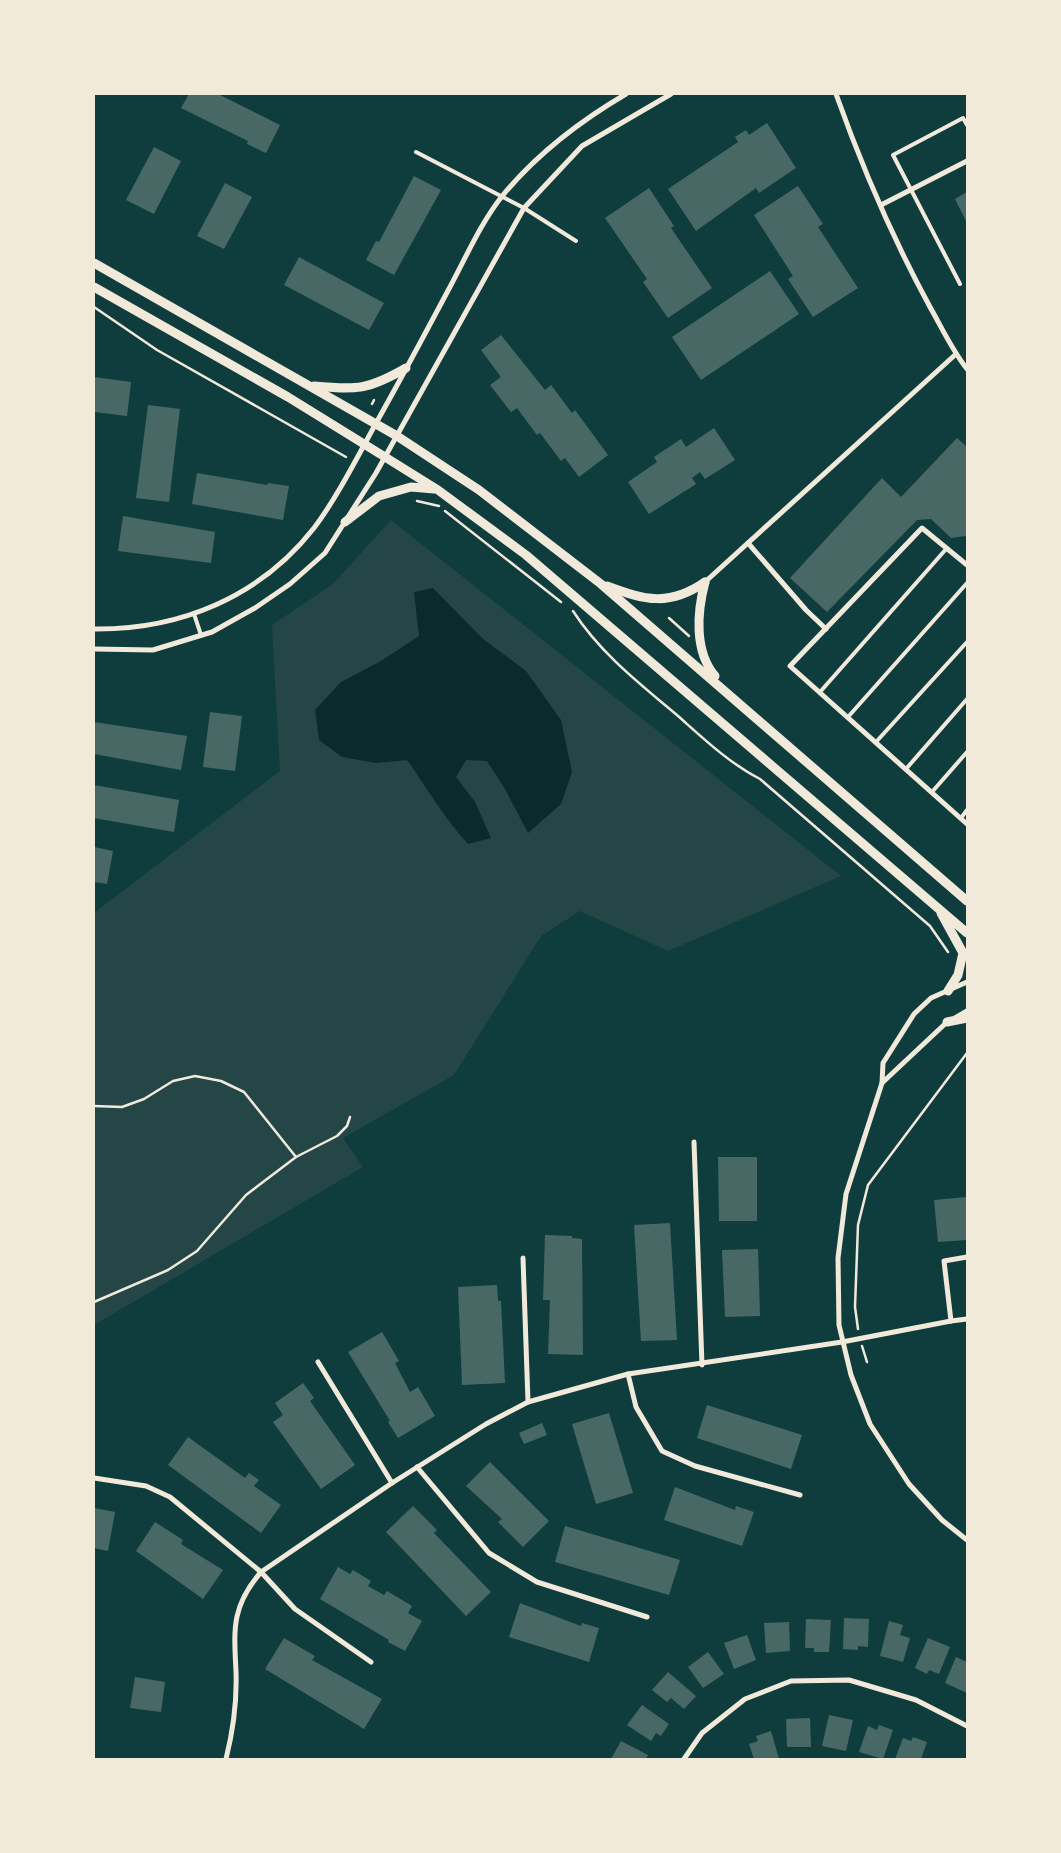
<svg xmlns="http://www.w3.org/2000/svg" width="1061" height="1853" font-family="'Golos Text',sans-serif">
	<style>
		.green { fill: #244646 }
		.water { fill: #0a2a2b }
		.building { fill: #486865 }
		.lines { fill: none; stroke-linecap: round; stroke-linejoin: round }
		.path { stroke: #f1e9da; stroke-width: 2.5 }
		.service { stroke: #f1e9da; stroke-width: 4 }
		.minor { stroke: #f1e9da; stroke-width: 5 }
		.tertiary { stroke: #f1e9da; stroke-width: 9 }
	</style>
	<rect width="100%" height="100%" fill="#0f3d3e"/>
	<polygon class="green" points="391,520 841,876 668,951 580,911 541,936 454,1075 343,1138 363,1167 94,1325 94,913 280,771 272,625 333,584"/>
	<path class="water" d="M433,588L483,639L526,671L561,720L572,772L561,804L528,833L505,789L487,761L466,760L456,777L475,802L491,838L468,844C444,818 427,788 407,760L376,763L342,757L319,740L315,710L341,682L381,661L419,636L414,592Z"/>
	<g class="building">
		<polygon points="189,94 218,94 280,125 266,153 247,144 248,141 181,108"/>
		<polygon points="767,123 796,168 759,193 756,188 696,231 668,189 738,142 735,137 746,130 749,135"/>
		<polygon points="154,147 181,161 154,214 126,200"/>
		<polygon points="414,176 441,190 394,275 366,260 376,241 379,242"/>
		<polygon points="225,183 252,197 224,249 197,236"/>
		<polygon points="798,186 823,224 818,227 858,288 813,317 788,279 793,276 754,215"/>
		<polygon points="649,188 674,226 671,228 712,288 668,318 643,282 647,279 605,218"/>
		<polygon points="967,192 967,223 955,199"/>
		<polygon points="299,257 384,303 369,330 284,285"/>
		<polygon points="770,271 799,314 701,380 672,337"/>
		<polygon points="501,335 545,390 551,385 572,413 575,410 608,455 579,477 565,458 561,461 540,433 537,435 517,408 511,412 490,385 501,377 481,350"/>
		<polygon points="94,377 131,382 127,416 94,412"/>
		<polygon points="148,405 180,409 169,502 136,498"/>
		<polygon points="714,428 735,460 705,479 700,472 692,478 696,484 649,514 628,482 657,462 654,457 681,439 686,447"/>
		<polygon points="957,438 967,447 967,538 965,536 951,538 931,519 917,520 827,612 790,578 882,478 901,497"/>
		<polygon points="197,473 267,485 268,483 289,486 283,520 192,504"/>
		<polygon points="123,516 215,532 211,563 118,551"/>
		<polygon points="210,712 242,716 235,771 203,767"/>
		<polygon points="94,722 187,736 181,770 94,754"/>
		<polygon points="94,785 179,800 174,832 94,818"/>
		<polygon points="94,847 113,851 107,884 94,882"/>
		<polygon points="718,1157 757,1157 757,1221 719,1221"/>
		<polygon points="967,1197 967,1240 938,1242 934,1200"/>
		<polygon points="670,1223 677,1340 641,1341 634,1225"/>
		<polygon points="545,1235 572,1236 572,1238 582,1239 583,1355 548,1354 550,1300 543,1300"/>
		<polygon points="758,1249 760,1316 725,1317 722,1250"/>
		<polygon points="497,1285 498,1301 501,1301 505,1383 462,1385 458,1287"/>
		<polygon points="382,1332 399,1361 395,1363 410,1392 418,1387 435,1416 398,1438 388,1422 390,1421 348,1352"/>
		<polygon points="303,1383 314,1398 310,1401 355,1465 321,1489 273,1422 283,1415 275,1403"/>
		<polygon points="707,1405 802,1435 791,1469 697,1438"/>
		<polygon points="609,1413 633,1493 596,1504 572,1424"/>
		<polygon points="542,1423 547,1435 524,1444 519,1433"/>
		<polygon points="188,1437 245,1478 249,1473 259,1480 254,1486 281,1505 261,1533 168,1465"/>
		<polygon points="490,1462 549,1521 523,1547 498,1522 502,1519 466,1486"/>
		<polygon points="675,1487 735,1510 736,1506 754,1512 742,1546 664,1520"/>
		<polygon points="413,1506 437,1530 434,1533 491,1592 466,1616 386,1532"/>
		<polygon points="94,1508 115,1512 108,1551 94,1548"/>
		<polygon points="155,1522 183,1540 181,1544 223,1570 203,1599 136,1551"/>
		<polygon points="565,1526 680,1560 669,1595 555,1562"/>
		<polygon points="338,1567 350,1574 353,1570 371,1581 368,1586 384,1595 387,1591 412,1606 408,1613 422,1621 405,1651 388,1642 389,1640 320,1599"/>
		<polygon points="520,1603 581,1626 582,1623 599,1628 589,1662 509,1637"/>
		<polygon points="844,1618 869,1619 868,1647 858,1646 858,1650 843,1649"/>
		<polygon points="806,1619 831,1620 829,1652 814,1652 814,1648 805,1648"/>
		<polygon points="889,1621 903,1625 900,1635 910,1638 903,1662 880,1656"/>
		<polygon points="789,1622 790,1651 766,1653 764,1623"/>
		<polygon points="747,1635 756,1660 734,1669 724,1643"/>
		<polygon points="284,1638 315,1656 312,1660 382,1699 364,1729 265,1669"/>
		<polygon points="928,1638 950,1647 939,1674 929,1670 927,1674 915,1668"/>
		<polygon points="708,1652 724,1674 703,1688 688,1667"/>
		<polygon points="956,1657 967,1662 967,1693 945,1683"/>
		<polygon points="668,1672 696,1696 684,1709 671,1698 667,1702 652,1690"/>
		<polygon points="135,1677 165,1682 161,1712 130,1708"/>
		<polygon points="642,1705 669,1724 661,1736 656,1733 651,1741 627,1725"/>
		<polygon points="829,1715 853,1720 846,1751 822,1746"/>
		<polygon points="810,1718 811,1747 787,1747 786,1719"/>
		<polygon points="879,1725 893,1730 883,1759 859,1752 868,1726 877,1730"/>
		<polygon points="771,1731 779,1759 754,1759 749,1744 758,1741 756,1736"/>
		<polygon points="913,1737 927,1742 921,1759 895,1759 903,1738 911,1741"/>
		<polygon points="621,1741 648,1755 646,1759 611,1759"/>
	</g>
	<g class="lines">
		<g class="path">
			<polyline points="94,307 157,350 346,457"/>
			<polyline points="372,404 374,400"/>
			<polyline points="417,501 439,506"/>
			<polyline points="445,511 561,602"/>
			<path d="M573,611C600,653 640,684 678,716C704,739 729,763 760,779L930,926L948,952"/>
			<polyline points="669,618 689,636"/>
			<polyline points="94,1106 122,1107 144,1099 173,1081 195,1076 221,1081 244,1092 296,1157"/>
			<polyline points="94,1302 168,1270 197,1251 246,1195 296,1157 337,1136 347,1126 350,1117"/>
			<polyline points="858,1329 855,1307 858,1225 868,1185 967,1053"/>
			<polyline points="862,1346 867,1362"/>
		</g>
		<g class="service">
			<polyline points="416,152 524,208 576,241"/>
			<polyline points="960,284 893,155 963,118 967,125"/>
			<polyline points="194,614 201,635"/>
			<polyline points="820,692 947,548"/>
			<polyline points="848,717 967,583"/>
			<polyline points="876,742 967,642"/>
			<polyline points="906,769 967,699"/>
			<polyline points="932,792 967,752"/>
			<polyline points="961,818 967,810"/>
		</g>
		<g class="minor">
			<path d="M836,94C862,167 893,239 930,307C942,328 952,350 967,369"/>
			<polyline points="881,205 967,161"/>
			<polyline points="748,543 806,610 826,629"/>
			<polyline points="967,565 922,528 790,666 967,824"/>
			<polyline points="705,582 956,354"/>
			<path d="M94,629C180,630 260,597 314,528C336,499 357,458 375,425C401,379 426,332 451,285C467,255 482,221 503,195C537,154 580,121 626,94"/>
			<polyline points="94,649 153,650 212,632 255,608 290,584 325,553 376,473 524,208 582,146 671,94"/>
			<polyline points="967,982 931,998 914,1014 883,1063 882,1083 846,1194 838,1258 839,1325 851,1375 870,1424 909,1484 942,1520 967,1540"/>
			<polyline points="955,1018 967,1011"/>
			<polyline points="882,1083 947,1022"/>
			<polyline points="694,1142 702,1365"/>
			<polyline points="967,1257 944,1261 951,1321 967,1319"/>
			<polyline points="523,1258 528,1402"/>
			<polyline points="318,1362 392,1483"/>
			<polyline points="628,1374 636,1407 662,1451 695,1466 800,1495"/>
			<polyline points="417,1467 489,1553 537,1582 647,1617"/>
			<polyline points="94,1478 146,1486 170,1497 261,1572 295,1609 371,1662"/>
			<path d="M226,1759C233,1731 237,1701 236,1672C234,1629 231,1607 261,1572L392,1483L486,1424L528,1402L628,1374L842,1342L951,1321"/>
			<polyline points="684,1759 702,1733 745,1699 791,1681 849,1680 916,1700 967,1726"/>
		</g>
		<g class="tertiary">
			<polyline points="94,263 397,436 479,490 601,584 967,901"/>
			<polyline points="94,287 288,397 385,457 438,490 526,555 967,933"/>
			<path d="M314,386C357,390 368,390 406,368"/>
			<polyline points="345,522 379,496 411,487 434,489"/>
			<path d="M705,582C697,612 694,651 715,676"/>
			<path d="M607,586C645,600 669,607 705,582"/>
			<polyline points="941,913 963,953 958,975 948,991"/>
			<polyline points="947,1022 967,1018"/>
		</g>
	</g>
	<rect width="1061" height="1853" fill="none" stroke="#f1e9da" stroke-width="190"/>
</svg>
